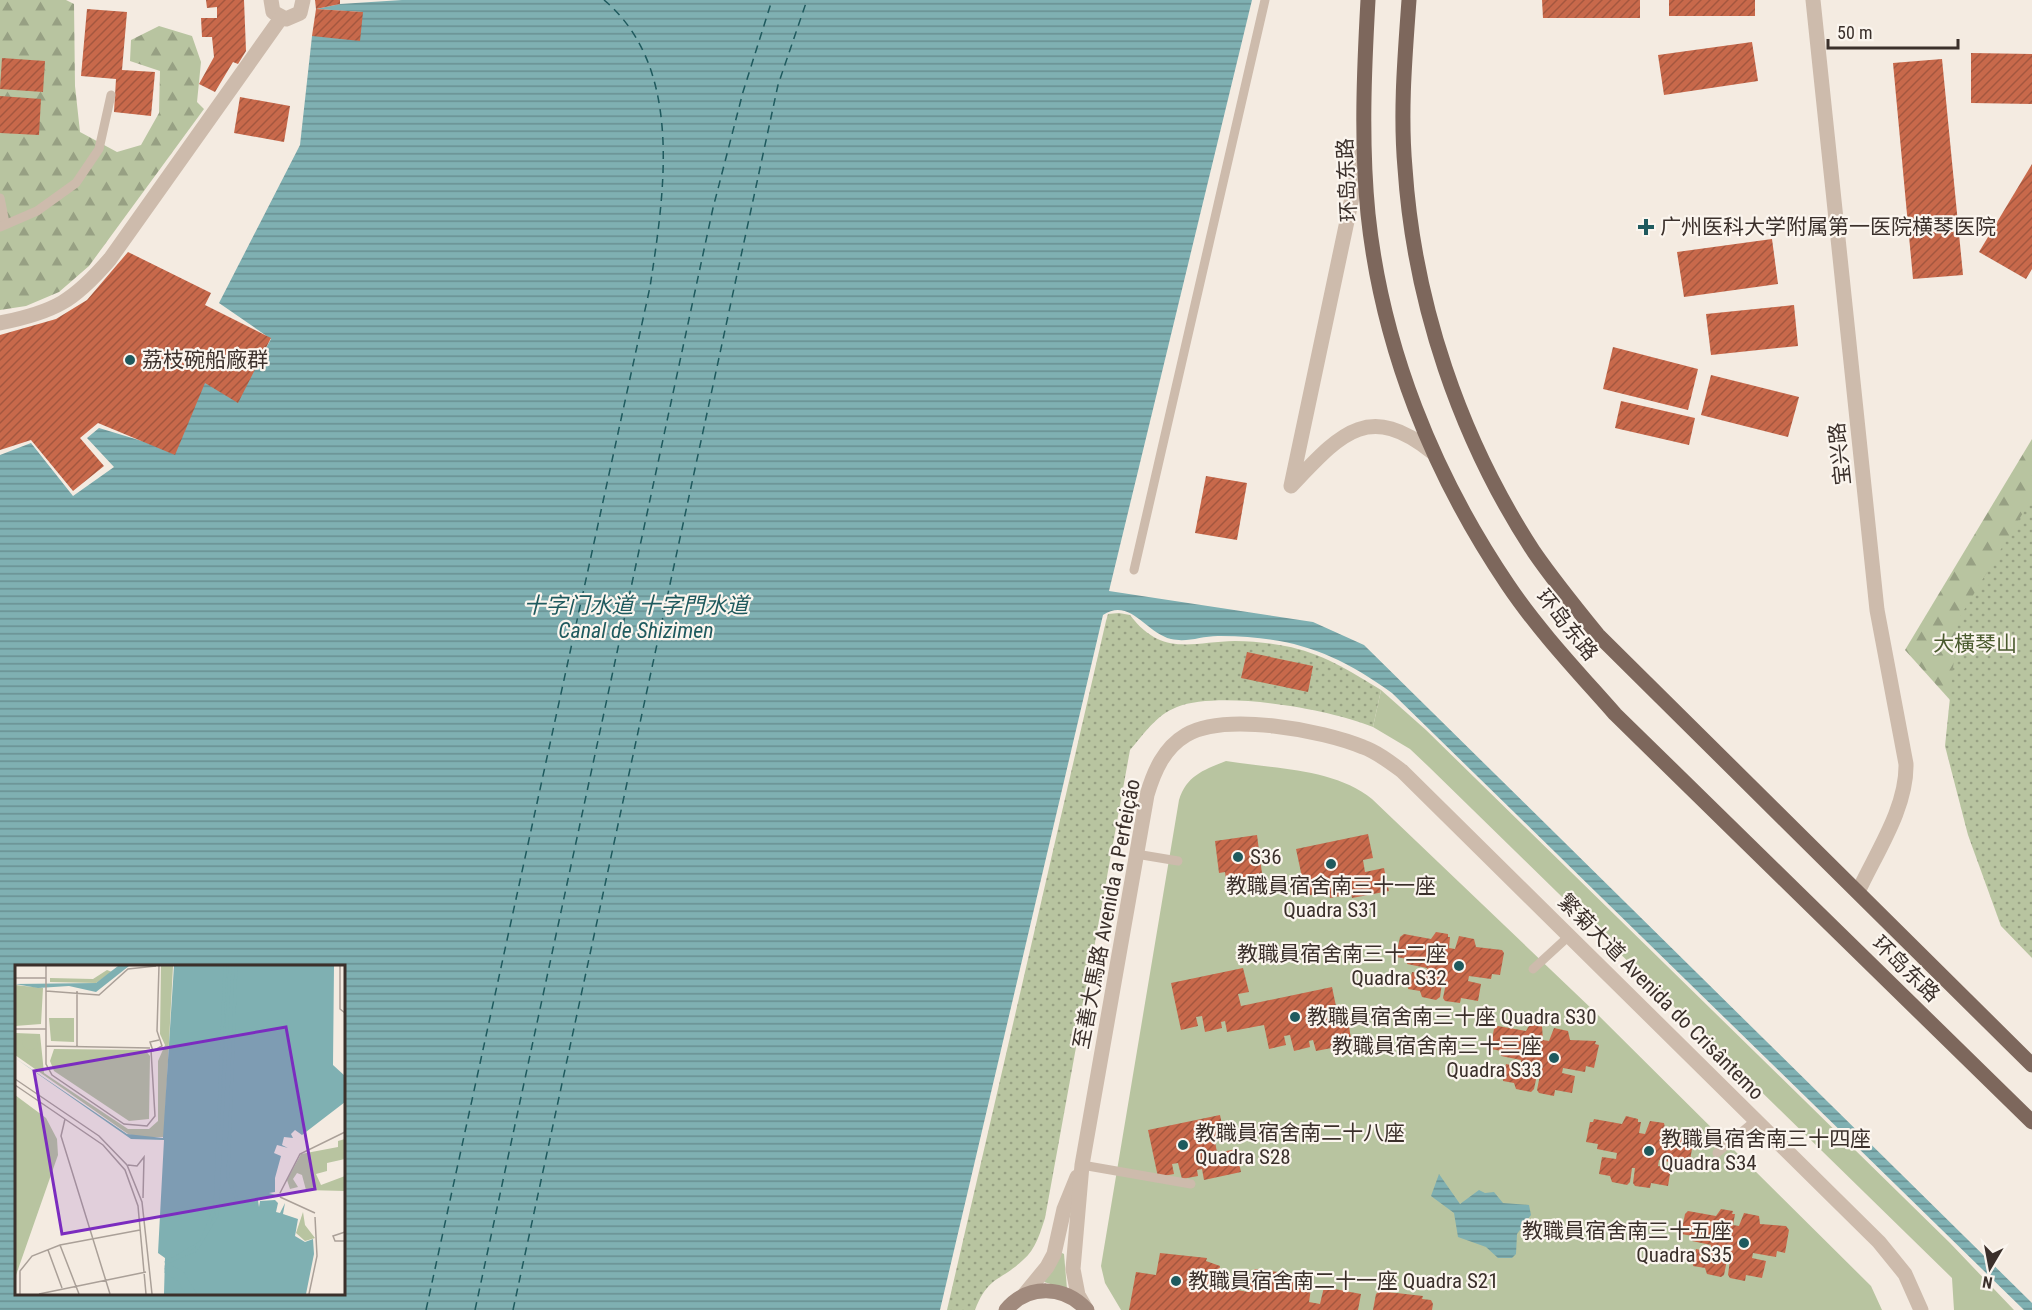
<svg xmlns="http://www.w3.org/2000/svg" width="2032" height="1310" font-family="'Roboto Condensed','Noto Sans SC',sans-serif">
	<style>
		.green { fill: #b8c4a0 }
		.forest { fill: url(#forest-firs) }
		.park { fill: url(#park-dots) }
		.water { fill: url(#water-rules); fill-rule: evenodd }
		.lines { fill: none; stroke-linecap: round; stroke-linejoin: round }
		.ferry { stroke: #1f5a5e; stroke-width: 1.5; stroke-dasharray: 8 6; stroke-linecap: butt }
		.building { fill: url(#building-hatch) }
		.service { stroke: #cdbbac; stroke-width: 9 }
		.minor { stroke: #cdbbac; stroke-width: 15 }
		.secondary { stroke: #a18a7d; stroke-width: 15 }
		.primary { stroke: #7d675c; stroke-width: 15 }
		.poi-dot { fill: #1f5a5e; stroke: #fbf5ee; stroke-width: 2 }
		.labels { text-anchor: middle; stroke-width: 4.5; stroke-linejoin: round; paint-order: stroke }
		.street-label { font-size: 21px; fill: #3b302b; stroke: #fbf5ee }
		.poi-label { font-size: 21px; fill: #3b302b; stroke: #fbf5ee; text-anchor: start }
		.park-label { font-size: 21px; fill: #4a5a2e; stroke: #fbf5ee }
		.water-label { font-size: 22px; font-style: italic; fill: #1f5a5e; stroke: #fbf5ee }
		.inset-river { fill: none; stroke: #7fb0b2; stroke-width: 3 }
		.inset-road { fill: none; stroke: #aaa098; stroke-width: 1.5 }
		.view { fill: #7b2cbf; fill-opacity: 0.15; stroke: #7b2cbf; stroke-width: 3 }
		.inset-edge { fill: none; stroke: #3b302b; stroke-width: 3 }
	</style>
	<defs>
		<pattern id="forest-firs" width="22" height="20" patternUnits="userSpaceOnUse" patternTransform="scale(1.5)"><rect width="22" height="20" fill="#b8c4a0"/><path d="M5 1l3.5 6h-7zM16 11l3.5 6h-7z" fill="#97a083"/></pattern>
		<pattern id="park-dots" width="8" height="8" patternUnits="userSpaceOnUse" patternTransform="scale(1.5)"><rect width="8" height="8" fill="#b8c4a0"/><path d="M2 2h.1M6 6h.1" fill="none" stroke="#97a083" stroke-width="1.8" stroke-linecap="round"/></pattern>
		<pattern id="water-rules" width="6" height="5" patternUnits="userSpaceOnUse" patternTransform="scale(1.5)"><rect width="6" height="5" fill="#7fb0b2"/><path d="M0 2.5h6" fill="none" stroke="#699091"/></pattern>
		<pattern id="building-hatch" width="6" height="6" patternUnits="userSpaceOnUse" patternTransform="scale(1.5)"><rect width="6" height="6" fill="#c8694b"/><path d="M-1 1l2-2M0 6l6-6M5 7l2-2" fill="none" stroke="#a4573f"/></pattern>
	</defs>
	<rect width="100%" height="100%" fill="#f4ebe1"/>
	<g class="green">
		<polygon points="1381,690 1426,730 1950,1243 2014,1310 1954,1310 1952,1278 1429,767 1410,749 1373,727"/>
		<path d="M1226,761C1273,769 1334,768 1372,799L1594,1011L1871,1286L1882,1310H1121L1105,1283L1101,1266L1179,800C1187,775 1204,770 1226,761Z"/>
		<polygon points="1060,1252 1064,1254 1067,1289 1044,1282"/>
	</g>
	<g class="forest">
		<polygon points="0,0 66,0 74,4 75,86 80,132 117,152 141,145 159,113 160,71 130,61 131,40 159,26 192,36 201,62 197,102 204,109 89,266 59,292 26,306 0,310"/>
		<polygon points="2032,439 2032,791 1905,650"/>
	</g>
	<g class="park">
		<polygon points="2032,498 2032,958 2001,926 1968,835 1945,746 1958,620"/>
		<path d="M1119,613L1130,615C1162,657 1191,642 1235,641C1252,641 1269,643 1285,646C1320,652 1352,672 1381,690L1373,727C1329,709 1222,690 1177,707C1156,715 1144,734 1130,750L1045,1218C1040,1233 1036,1249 1023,1260C1001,1281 988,1276 975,1310H947L1106,621L1108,614Z"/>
	</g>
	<g class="water">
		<path d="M402,0H1252L1109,591L1313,622L1364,645L2032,1303V1310H2024L1392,693C1334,651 1292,637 1221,636C1203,635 1189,643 1171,639C1146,633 1130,597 1103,615L940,1310H0V455L31,443L73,496L114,467L87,438L99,428L175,451L157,357L238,398L271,339L219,303L300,145L312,36L363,12L316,9L340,4ZM16,966H344V1294H16Z"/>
		<polygon points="1439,1174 1460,1204 1479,1190 1485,1193 1494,1192 1503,1203 1529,1205 1531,1215 1517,1234 1516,1254 1512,1258 1498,1258 1486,1247 1458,1237 1454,1213 1431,1196"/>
	</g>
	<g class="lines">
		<g class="ferry">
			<path d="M426,1310L650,287C664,195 685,68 604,0"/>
			<polyline points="475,1310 713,208 743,92 772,0"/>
			<polyline points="513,1310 778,85 807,0"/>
		</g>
	</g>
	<g class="building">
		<polygon points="206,0 244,0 246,51 238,64 233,62 215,92 199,84 214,57 212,37 202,37 201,18 217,18 217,7 207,8"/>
		<polygon points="315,0 340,0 340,4 316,9"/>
		<polygon points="1542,0 1640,0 1640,18 1543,18"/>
		<rect x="1669" y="0" width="86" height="16"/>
		<polygon points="87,9 127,12 122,70 155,72 151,116 114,112 116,79 81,76"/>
		<polygon points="316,9 363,12 360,41 312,36"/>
		<polygon points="1752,42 1758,81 1664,95 1658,55"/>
		<polygon points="1971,53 2032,54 2032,104 1971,103"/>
		<polygon points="2,58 45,61 43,92 0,89"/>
		<polygon points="1942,59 1963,275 1913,279 1893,63"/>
		<polygon points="0,96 41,99 39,135 0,133"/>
		<polygon points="240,97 290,106 284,142 234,133"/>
		<polygon points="2032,164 2032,269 2026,279 1979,252"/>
		<polygon points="1772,239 1778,284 1684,297 1677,252"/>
		<polygon points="128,252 211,293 205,305 271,338 238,403 205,383 175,455 98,423 80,438 104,466 73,491 31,440 0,450 0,335 56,319 87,300"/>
		<polygon points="1794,305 1798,346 1711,355 1706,314"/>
		<polygon points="1613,347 1698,369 1688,410 1603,389"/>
		<polygon points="1711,375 1799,397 1788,437 1701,415"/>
		<polygon points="1621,401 1695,418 1689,445 1615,428"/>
		<polygon points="1206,476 1247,483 1237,540 1195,533"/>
		<polygon points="1247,652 1313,666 1308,692 1241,678"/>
		<polygon points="1368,834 1373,858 1363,860 1365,872 1384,868 1389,891 1352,898 1350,887 1345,888 1346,895 1330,898 1327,882 1320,883 1322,893 1306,896 1296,849"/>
		<polygon points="1257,835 1263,881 1227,886 1225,872 1219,873 1215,841"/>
		<polygon points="1436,932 1448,934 1448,937 1450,937 1449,948 1455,949 1459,936 1474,939 1476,947 1502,950 1504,953 1500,975 1492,974 1491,979 1469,976 1468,981 1481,984 1478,1001 1461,998 1460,1003 1445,1001 1443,998 1446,983 1442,983 1440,997 1436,1000 1422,997 1420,991 1408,989 1412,972 1426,974 1427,968 1407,964 1408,959 1396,957 1400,937 1404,934 1431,939"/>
		<polygon points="1243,968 1249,992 1238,994 1241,1006 1332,987 1337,1011 1326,1013 1329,1025 1348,1021 1352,1044 1316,1051 1313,1040 1309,1041 1310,1047 1294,1051 1290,1035 1284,1036 1286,1045 1269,1049 1264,1025 1227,1032 1225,1021 1221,1022 1222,1028 1205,1032 1202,1016 1196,1017 1198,1026 1181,1030 1171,983"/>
		<polygon points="1530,1024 1542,1026 1543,1040 1549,1041 1554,1028 1568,1031 1570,1040 1596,1041 1595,1044 1599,1045 1594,1068 1586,1066 1585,1072 1563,1068 1562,1073 1575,1076 1572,1093 1555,1090 1554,1096 1539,1093 1537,1090 1540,1075 1537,1075 1534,1089 1531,1092 1516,1089 1514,1083 1503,1081 1506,1064 1520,1067 1521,1060 1501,1056 1502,1051 1490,1049 1494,1029 1498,1026 1526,1031"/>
		<polygon points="1220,1115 1225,1139 1215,1141 1217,1153 1236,1149 1241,1172 1204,1180 1202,1169 1197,1170 1198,1176 1182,1179 1178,1163 1172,1164 1174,1174 1158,1177 1148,1130"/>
		<polygon points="1626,1116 1638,1119 1638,1122 1641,1122 1639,1133 1645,1134 1650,1121 1664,1123 1666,1133 1676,1134 1677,1132 1692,1134 1694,1138 1690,1160 1682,1159 1681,1164 1659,1160 1658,1166 1671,1168 1668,1186 1651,1183 1650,1188 1635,1186 1633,1183 1635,1168 1632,1168 1630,1182 1627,1185 1612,1182 1610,1176 1599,1174 1602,1157 1616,1159 1617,1153 1597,1149 1598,1144 1586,1142 1590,1122 1593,1122 1594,1119 1622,1124"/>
		<polygon points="1721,1209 1733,1211 1732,1214 1735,1214 1733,1225 1739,1226 1744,1213 1759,1216 1760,1224 1786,1226 1789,1230 1785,1253 1777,1251 1776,1257 1753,1253 1752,1258 1766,1261 1762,1278 1746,1275 1745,1281 1730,1278 1728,1275 1730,1260 1727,1260 1724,1275 1721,1277 1707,1274 1705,1268 1693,1266 1696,1249 1710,1252 1711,1245 1692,1241 1693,1236 1681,1234 1685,1214 1688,1211 1716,1216"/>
		<polygon points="1160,1253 1207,1258 1206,1261 1220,1266 1216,1286 1248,1292 1252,1272 1255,1269 1302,1275 1307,1281 1312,1282 1309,1302 1320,1304 1324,1287 1361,1294 1358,1310 1129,1310 1136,1272 1156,1275"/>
		<polygon points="1379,1291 1423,1296 1422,1299 1431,1300 1433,1304 1432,1310 1373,1310 1376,1294"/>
	</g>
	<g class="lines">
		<g class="service">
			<polyline points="0,198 5,223"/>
			<polyline points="0,227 37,211 76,183 99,149 111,95"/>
			<polyline points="1134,570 1265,0"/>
			<polyline points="1136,854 1178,861"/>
			<polyline points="1533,969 1569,936"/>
			<polyline points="1717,1153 1756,1120"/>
			<polyline points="1082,1165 1191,1184"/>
		</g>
		<g class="minor">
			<polyline points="271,0 273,12 286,19 300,13 303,0"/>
			<path d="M1813,0L1877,610L1906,764C1907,808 1876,853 1858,892"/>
			<path d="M1361,155L1291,486C1339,436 1367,400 1432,452"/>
			<path d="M0,323C55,312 74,301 110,259L281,18"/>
			<polyline points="1024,1295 1047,1267 1054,1254 1064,1209 1077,1177"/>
			<path d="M1086,1309L1078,1295L1073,1269L1082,1165L1147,795C1154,771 1164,748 1186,735C1225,712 1322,730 1363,747C1377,752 1390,762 1402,771L1879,1242L1905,1274L1921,1310"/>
		</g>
		<path class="secondary" d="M1006,1310C1028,1284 1064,1285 1087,1310"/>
		<g class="primary">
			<path d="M1368,0C1364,71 1361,143 1368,214C1382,347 1433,474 1508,585C1539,631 1578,672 1615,714L2032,1122"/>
			<path d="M1409,0C1405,56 1400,112 1405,168C1414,303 1460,439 1534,552C1554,581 1576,608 1598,635L2032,1065"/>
		</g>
	</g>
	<g class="poi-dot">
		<path d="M1643 218h6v6h6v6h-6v6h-6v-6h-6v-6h6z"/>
		<circle cx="130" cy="360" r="6"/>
		<circle cx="1238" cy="857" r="6"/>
		<circle cx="1331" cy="864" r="6"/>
		<circle cx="1459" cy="966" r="6"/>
		<circle cx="1295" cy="1017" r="6"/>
		<circle cx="1554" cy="1058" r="6"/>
		<circle cx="1183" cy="1145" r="6"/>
		<circle cx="1649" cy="1151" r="6"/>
		<circle cx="1744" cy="1243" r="6"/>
		<circle cx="1176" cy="1281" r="6"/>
	</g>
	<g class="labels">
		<g class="street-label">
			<text transform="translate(1347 180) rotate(-93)" y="7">环岛东路</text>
			<text transform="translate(1840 454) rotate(-96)" y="7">宝兴路</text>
			<text transform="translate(1567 625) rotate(51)" y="7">环岛东路</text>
			<text transform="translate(1107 914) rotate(-79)" y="7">至善大馬路 Avenida a Perfeição</text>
			<text transform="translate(1906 969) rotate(44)" y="7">环岛东路</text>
			<text transform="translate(1661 997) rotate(45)" y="7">繁菊大道 Avenida do Crisântemo</text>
		</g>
		<g class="poi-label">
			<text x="1660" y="234">广州医科大学附属第一医院横琴医院</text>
			<text x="142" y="367">荔枝碗船廠群</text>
			<text x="1250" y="864">S36</text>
			<text x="1331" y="893" text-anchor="middle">教職員宿舍南三十一座<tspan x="1331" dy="24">Quadra S31</tspan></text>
			<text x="1447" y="961" text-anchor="end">教職員宿舍南三十二座<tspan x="1447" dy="24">Quadra S32</tspan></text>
			<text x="1307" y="1024">教職員宿舍南三十座 Quadra S30</text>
			<text x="1542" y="1053" text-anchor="end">教職員宿舍南三十三座<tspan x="1542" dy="24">Quadra S33</tspan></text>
			<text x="1195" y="1140">教職員宿舍南二十八座<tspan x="1195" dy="24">Quadra S28</tspan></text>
			<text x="1661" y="1146">教職員宿舍南三十四座<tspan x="1661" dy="24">Quadra S34</tspan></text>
			<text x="1732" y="1238" text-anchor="end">教職員宿舍南三十五座<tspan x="1732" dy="24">Quadra S35</tspan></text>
			<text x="1188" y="1288">教職員宿舍南二十一座 Quadra S21</text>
		</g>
		<g class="park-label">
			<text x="1975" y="651">大橫琴山</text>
		</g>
		<g class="water-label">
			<text x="636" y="613">十字门水道 十字門水道<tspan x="636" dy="25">Canal de Shizimen</tspan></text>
		</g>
	</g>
	<g transform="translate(15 965)">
		<rect width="330" height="330" fill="#f4ebe1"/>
		<path d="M92,5L97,7L81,18L35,17V13L78,14ZM0,20L28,23L26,59L0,61ZM34,53H59V77L36,76ZM0,68L25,69L29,108L113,164V169L0,90ZM39,84L130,85L135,91L134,154L114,156L39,106L35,96Z" fill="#b8c4a0"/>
		<path d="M330,174V194L312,198V206L301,209L306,220L330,211V226L291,225L287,210L282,208L278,214L283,222L275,224L272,215L286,189L323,182V176Z" fill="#b8c4a0"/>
		<path d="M288,247L290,260L300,273L290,276L281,268Z" fill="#b8c4a0"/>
		<path d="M146,1H158L149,172H124L113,169V164H134L143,156V96L150,80L145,69ZM7 77a8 8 0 1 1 16 0a8 8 0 1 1-16 0ZM0,130L31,153L42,174L43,190L0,313Z" fill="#b8c4a0"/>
		<path d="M103,1H114L81,27L54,21L23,23L0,19L81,18ZM159,1H319L318,100L330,111V137L287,170L280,165L276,169L278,173L269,172L267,180L273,183L262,180L259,188L266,191L260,213V227L254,228L261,230L243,235L244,242L245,236L260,235L263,238L261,247L265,248L270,238L268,249L283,254L280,271L290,277L298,274L299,289L291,329H149L150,293L143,288L149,175L116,174L0,93L112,169L148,173Z" fill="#7fb0b2"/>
		<path class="inset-river" d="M221,1L213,212L223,237L242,240M153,297L186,277L200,242L210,1M150,298L181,285L202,250L215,1M150,300L167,307L180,329M151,301L168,310L178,329M150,302L168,313L177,329M150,303L167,314L175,329M150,305L165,314L174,329M150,306L164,315L172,329"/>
		<path class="inset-road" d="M31,1V99L37,110L109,159L132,161L140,151L136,85M325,1V44L330,48M0,13H31M31,26L84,30L113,4L141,1M0,64H31M144,75L135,77L138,86L147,81L142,66L144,1M31,81L135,83M62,81V26M0,114L84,171L112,200L127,237L137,329M0,120L88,180L110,205L123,241L131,329M50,154L46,171L95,329M113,200L122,201L129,192L128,233M265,228L285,189L330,167M265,232L300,248M330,267L318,271L320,276H330M45,280L64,329M33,285L47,323M5,329V306L17,291L45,280L125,265M24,329L131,307M294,329L302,291L300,252"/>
		<path class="view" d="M271,62L300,224L47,269L19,106Z"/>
		<rect width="330" height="330" class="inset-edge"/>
	</g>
	<g transform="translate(1990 1268) rotate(190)" stroke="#fbf5ee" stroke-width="4.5" paint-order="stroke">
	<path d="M0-4.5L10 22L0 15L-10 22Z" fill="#3b302b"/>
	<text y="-9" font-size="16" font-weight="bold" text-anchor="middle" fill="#3b302b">N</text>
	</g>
	<path d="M1828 39v9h130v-9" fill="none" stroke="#3b302b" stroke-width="3"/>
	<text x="1837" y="39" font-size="18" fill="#3b302b" stroke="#fbf5ee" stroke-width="4.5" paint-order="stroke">50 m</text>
</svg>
